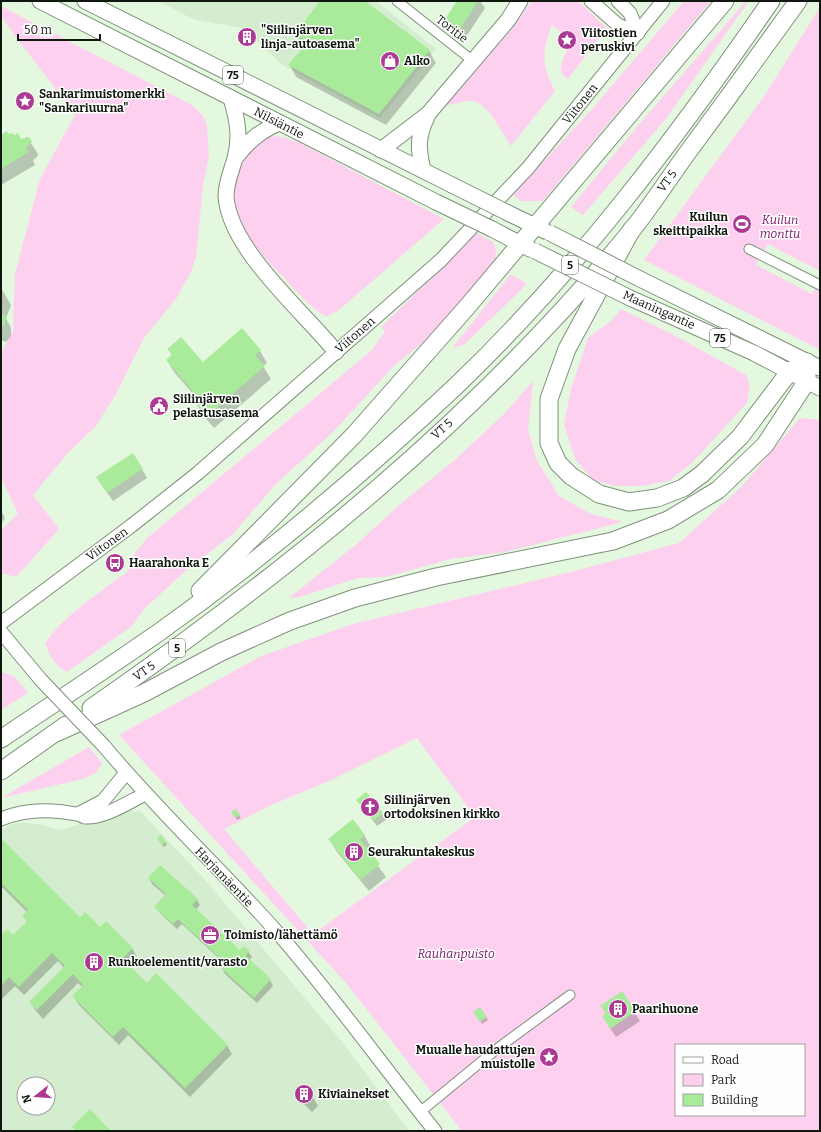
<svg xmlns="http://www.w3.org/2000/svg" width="821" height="1132" font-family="Bitter,serif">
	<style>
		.built { fill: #d4edce; fill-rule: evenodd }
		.green { fill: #fed0f0; fill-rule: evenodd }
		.shadow { fill: #0003 }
		.building { fill: #a9eb9a }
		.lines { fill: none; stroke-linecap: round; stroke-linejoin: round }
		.street-casing { stroke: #7f917b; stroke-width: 11 }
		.secondary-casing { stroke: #7f917b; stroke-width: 15 }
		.primary-casing { stroke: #7f917b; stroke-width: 17 }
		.highway-casing { stroke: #7f917b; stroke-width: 19 }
		.street { stroke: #fff; stroke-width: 9 }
		.secondary { stroke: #fff; stroke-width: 13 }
		.primary { stroke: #fff; stroke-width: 15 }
		.highway { stroke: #fff; stroke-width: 17 }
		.secondary-bridge-casing { stroke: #7f917b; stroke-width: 15; stroke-linecap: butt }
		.primary-bridge-casing { stroke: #7f917b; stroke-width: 17; stroke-linecap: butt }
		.secondary-bridge { stroke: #fff; stroke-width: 13 }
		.primary-bridge { stroke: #fff; stroke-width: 15 }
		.labels { text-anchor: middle; stroke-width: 3; stroke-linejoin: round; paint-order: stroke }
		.shield { fill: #fefefe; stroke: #575c57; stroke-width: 1 }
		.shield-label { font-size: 11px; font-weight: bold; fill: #10170f }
		.street-label { font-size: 12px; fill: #10170f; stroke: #fefefe }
		.poi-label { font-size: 12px; font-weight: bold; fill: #10170f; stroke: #fefefe; text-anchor: start }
		.park-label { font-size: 12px; font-style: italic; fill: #791566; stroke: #fefefe }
	</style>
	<rect width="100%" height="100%" fill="#e4f8df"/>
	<g class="built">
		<polygon points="158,1 376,1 436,49 380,118 282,65 245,29 193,19"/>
		<path d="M126,810L141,812L206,881L342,1042L409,1131H1V830L14,823H27L40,824L60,830ZM24,1084H48V1108H24Z"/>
	</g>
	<g class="green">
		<path d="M532,1H578L607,28L568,79C552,71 567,51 573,41L552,25C542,52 541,64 555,91L511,146C503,135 490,107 476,102C467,99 455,104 445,106L504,38Z"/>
		<polygon points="684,1 711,1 543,201 521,201 513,195 593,108"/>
		<polygon points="746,1 749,1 665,120 583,215 571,207 641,122"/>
		<polygon points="1,6 192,105 203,116 207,125 209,156 203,186 196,257 191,272 176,299 144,338 116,394 96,426 66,455 33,495 59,529 16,577 1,573 1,530 18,514 1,477 1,353 13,331 15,274 40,179 75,115 1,17"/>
		<polygon points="820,7 820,271 768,244 756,265 812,294 820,279 820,350 644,260 765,95"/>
		<path d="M275,136L283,137L300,143L444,219L339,310L326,317C309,306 296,291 282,276C251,243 223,216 240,167C246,150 258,140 275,136Z"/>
		<path d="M477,233L493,242L496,250L495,260L442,324L425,341L395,365L332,433L277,483L232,535L190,567L144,609L132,626L67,672C55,666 50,656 45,644C60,618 103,590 127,572L129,561L146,539L372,350L385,331L381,327Z"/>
		<polygon points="511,274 527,284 464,345 452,348"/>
		<polygon points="621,309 672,334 746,375 750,386 747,403 692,463 669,481 642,486 615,486 593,480 575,459 564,424 571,389 588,338 611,321"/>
		<polygon points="533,381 528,429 537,461 559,496 591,514 623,522 505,552 451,559 386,577 358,578 300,597 289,598 358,543 398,506 457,458 504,414"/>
		<path d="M800,418L820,420V1131H462L346,983L119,735L261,656L353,624L571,572L679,543L742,486ZM417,738L475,817L313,934L224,829L276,803L329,781ZM676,1045H804V1115H676Z"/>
		<polygon points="1,672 14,676 28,693 1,710"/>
		<polygon points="89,747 102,763 96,773 83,779 1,798"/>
	</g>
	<g class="shadow">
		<polygon points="321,1 363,1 429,51 436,63 386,125 296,77 290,65 304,47 296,34"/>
		<polygon points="459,1 480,1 485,8 466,37 452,28 447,19"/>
		<polygon points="243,38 252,38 253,40 251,44"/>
		<polygon points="8,135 20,140 27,137 38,154 37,157 33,160 35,165 1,185 1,136"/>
		<polygon points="1,288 11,305 6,318 11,328 11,336 6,342 1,340"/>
		<polygon points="169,349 203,363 260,351 267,363 263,366 271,379 214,428 203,415 196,403 199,401 174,372 167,360 172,356"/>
		<polygon points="142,469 147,478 113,501 97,478"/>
		<polygon points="1,510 5,518 1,524"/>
		<polygon points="366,793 386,820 377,826 357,800"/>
		<polygon points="235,810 241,818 237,820 232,812"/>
		<polygon points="364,835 371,847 367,850 386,877 369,891 337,852 330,840"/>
		<polygon points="1,841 80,918 132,948 137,957 129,966 147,984 227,1045 232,1054 190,1097 128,1035 119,1045 79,1005 73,996 83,987 78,983 43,1019 36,1011 30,1002 64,968 58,961 24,995 15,986 1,1000 1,936 13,936 27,922 24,916 27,912 1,886"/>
		<polygon points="159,841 166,842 167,845 164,847"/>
		<polygon points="149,878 197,900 200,905 196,910 240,951 248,951 252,957 249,961 270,980 273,986 257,1003 225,974 222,968 225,964 182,924 177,929 159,912 156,907 166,896 152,884"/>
		<polygon points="622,992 640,1021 616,1037 608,1025 606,1014 602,1006"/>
		<polygon points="480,1008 488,1020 482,1024 475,1012"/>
		<polygon points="296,1092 313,1097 318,1106 312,1112 301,1101"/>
	</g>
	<g class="building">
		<polygon points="320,1 365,1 430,50 379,114 288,65 307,43 295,34"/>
		<polygon points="457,1 478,1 460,29 445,19"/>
		<polygon points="245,32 252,37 249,42 242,38"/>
		<polygon points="7,131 8,134 12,133 14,135 18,133 21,139 29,137 32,142 26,148 29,152 1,169 1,135"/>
		<polygon points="1,313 5,315 5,324 1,329"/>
		<polygon points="242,328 261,350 255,355 265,366 207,416 195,403 199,399 166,360 172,354 167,349 181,337 203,362"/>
		<polygon points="133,453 143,469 107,493 96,477"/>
		<polygon points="366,792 383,813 373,821 356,800"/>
		<polygon points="236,809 240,815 235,818 231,812"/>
		<polygon points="353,819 365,835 360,839 380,864 361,880 328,839"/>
		<polygon points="161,835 166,842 162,845 157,838"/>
		<polygon points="2,839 80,917 85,912 100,927 106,921 133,948 122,959 147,983 156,973 228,1045 185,1088 123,1027 113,1037 72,996 83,985 73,974 37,1010 29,1002 65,966 52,953 19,987 9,977 1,986 1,935 7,929 13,935 27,921 22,916 28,910 1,883"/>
		<polygon points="160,865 198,899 192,905 240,950 244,946 249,950 246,956 271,979 254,998 221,968 225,963 178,919 173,924 154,907 166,894 148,878"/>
		<polygon points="622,991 636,1011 610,1029 602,1016 606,1013 600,1006"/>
		<polygon points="480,1007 487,1017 480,1022 473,1012"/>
		<polygon points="302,1084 314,1097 306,1104 294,1091"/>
		<polygon points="90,1109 111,1131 77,1131 72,1127"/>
	</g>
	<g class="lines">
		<g class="street-casing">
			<g id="street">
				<polyline points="397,1 473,61"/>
				<polyline points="749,249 820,285"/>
				<polyline points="420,1112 498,1048 570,995"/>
			</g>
		</g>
		<g class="secondary-casing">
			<g id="secondary">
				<polyline points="591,1 618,25 638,33"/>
				<polyline points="618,1 630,13 638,33"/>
				<polyline points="1,623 131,526 198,473 441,260 528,168 663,1"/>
				<polyline points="1,632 41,680"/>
				<path d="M104,746C158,811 221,869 277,932C333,996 382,1065 435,1131"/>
				<polyline points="80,813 103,801 126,773"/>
				<path d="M1,819C25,809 51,809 76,814C79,814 82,816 85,817C105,818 127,803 145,794"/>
			</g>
		</g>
		<g class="primary-casing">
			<g id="primary">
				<polyline points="40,1 436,202"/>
				<polyline points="85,1 452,185"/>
				<path d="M231,98C237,118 241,137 235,158C232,170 226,182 226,196C229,249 303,311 336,352"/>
				<polyline points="381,150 428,114 508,20 520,1"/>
				<path d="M237,156C249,140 261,131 279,123"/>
				<path d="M423,170C418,149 417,137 427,117"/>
				<polyline points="508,213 545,231"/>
				<polyline points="492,229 530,249"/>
				<polyline points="640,279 820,368"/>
				<polyline points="630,298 754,353 820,388"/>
			</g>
		</g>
		<g class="highway-casing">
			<g id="highway">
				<polyline points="200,591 354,435 467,307 725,1"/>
				<path d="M91,708C289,571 479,417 632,230C652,205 669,178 688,152C725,102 762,51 798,1"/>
				<polyline points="58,732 144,693 221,652 290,621 355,598 436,577 613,541 668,520 718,490 765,445 807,381 807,362 790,371 740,437 702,474 683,488 657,498 629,502 599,494 571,476 558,463 549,443 549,399 567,349 632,229"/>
				<path d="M1,739C53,704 106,669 158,633C263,558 363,474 457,385C577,270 677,137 771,1"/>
				<polyline points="1,771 66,725"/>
			</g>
		</g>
		<use href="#street" class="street"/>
		<use href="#secondary" class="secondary"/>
		<use href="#primary" class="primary"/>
		<use href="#highway" class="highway"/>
		<g class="secondary-bridge-casing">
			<polyline id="secondary-bridge" points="41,680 104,746"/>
		</g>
		<g class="primary-bridge-casing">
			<g id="primary-bridge">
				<polyline points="452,185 508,213"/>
				<polyline points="436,202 492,229"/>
				<polyline points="550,233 640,279"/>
				<polyline points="535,251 630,298"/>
			</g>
		</g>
		<use href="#secondary-bridge" class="secondary-bridge"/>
		<use href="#primary-bridge" class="primary-bridge"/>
	</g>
	<defs>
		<g id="building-disc" transform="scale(1)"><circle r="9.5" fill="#ac3994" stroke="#fefefe"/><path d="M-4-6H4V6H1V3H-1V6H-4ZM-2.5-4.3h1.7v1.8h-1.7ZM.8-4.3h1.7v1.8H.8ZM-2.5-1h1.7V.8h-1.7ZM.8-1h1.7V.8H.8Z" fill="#fff"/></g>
		<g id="sight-disc" transform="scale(1)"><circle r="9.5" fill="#ac3994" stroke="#fefefe"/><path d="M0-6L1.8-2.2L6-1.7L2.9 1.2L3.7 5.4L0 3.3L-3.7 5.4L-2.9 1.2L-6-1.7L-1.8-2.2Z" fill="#fff"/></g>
		<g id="shop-disc" transform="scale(1)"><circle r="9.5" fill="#ac3994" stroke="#fefefe"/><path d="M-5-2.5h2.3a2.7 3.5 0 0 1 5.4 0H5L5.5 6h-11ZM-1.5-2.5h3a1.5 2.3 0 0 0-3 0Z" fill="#fff"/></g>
		<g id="stadium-disc" transform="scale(1)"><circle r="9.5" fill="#ac3994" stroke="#fefefe"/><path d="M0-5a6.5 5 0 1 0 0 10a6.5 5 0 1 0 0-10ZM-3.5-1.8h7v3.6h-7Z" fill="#fff"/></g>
		<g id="civic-disc" transform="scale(1)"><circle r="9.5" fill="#ac3994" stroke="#fefefe"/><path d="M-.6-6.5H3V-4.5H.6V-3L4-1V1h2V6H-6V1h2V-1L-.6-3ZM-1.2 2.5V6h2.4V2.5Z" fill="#fff"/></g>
		<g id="bus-disc" transform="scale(1)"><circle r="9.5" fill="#ac3994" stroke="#fefefe"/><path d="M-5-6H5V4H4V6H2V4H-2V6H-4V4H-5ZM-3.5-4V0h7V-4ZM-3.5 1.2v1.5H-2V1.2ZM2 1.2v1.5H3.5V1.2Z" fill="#fff"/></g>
		<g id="church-disc" transform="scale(1)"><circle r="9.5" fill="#ac3994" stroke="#fefefe"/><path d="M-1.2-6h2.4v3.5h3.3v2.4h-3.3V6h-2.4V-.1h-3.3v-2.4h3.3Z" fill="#fff"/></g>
		<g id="office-disc" transform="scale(1)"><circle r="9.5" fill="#ac3994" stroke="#fefefe"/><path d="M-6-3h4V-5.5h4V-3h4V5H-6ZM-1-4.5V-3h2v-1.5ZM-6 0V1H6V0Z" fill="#fff"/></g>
	</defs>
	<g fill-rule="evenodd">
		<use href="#building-disc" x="247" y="37"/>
		<use href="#sight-disc" x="567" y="40"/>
		<use href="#shop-disc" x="390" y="61"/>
		<use href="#sight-disc" x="25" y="101"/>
		<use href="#stadium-disc" x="742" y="224"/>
		<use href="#civic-disc" x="159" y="406"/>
		<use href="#bus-disc" x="115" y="563"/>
		<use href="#church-disc" x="370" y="807"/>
		<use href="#building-disc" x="354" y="852"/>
		<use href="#office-disc" x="210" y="935"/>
		<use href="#building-disc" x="94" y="962"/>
		<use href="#building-disc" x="618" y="1009"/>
		<use href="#sight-disc" x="549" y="1057"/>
		<use href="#building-disc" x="304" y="1094"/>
	</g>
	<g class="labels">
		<g class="shield">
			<rect x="223" y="66" width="20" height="18" rx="3"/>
			<rect x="562" y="256" width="16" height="18" rx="3"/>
			<rect x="710" y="329" width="20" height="18" rx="3"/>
			<rect x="169" y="639" width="16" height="18" rx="3"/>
		</g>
		<g class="shield-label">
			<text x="233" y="79">75</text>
			<text x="570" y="269">5</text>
			<text x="720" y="342">75</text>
			<text x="177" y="652">5</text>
		</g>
		<g class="street-label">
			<text transform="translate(452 29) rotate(38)" y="4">Toritie</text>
			<text transform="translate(580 104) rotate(-51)" y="4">Viitonen</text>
			<text transform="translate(279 123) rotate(27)" y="4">Nilsiäntie</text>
			<text transform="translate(667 181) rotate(-54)" y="4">VT 5</text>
			<text transform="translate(659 310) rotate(24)" y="4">Maaningantie</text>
			<text transform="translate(355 335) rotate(-41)" y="4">Viitonen</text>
			<text transform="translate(442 429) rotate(-42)" y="4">VT 5</text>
			<text transform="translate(107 544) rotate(-36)" y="4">Viitonen</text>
			<text transform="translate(144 671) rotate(-35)" y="4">VT 5</text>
			<text transform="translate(224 877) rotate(46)" y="4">Harjamäentie</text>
		</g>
		<g class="poi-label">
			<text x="261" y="34">"Siilinjärven<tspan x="261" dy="14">linja-autoasema"</tspan></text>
			<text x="581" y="37">Viitostien<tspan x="581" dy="14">peruskivi</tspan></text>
			<text x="404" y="65">Alko</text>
			<text x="39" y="98">Sankarimuistomerkki<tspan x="39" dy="14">"Sankariuurna"</tspan></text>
			<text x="728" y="221" text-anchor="end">Kuilun<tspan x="728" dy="14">skeittipaikka</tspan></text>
			<text x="173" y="403">Siilinjärven<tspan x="173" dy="14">pelastusasema</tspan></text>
			<text x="129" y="567">Haarahonka E</text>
			<text x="384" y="804">Siilinjärven<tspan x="384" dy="14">ortodoksinen kirkko</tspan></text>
			<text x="368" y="856">Seurakuntakeskus</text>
			<text x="224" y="939">Toimisto/lähettämö</text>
			<text x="108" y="966">Runkoelementit/varasto</text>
			<text x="632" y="1013">Paarihuone</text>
			<text x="535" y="1054" text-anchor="end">Muualle haudattujen<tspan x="535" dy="14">muistolle</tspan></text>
			<text x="318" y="1098">Kiviainekset</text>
		</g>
		<g class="park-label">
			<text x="780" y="224">Kuilun<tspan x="780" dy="14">monttu</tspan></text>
			<text x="456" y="958">Rauhanpuisto</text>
		</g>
	</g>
	<rect width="821" height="1132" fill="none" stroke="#10170f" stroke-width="4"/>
	<rect x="675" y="1044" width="130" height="72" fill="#fefefe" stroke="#9fa29e"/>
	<rect x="683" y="1057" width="20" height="6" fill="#ffffff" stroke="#9fa29e"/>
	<text x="711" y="1064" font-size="12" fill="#10170f">Road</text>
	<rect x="683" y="1074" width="20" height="12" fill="#fed0f0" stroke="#9fa29e"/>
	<text x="711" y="1084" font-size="12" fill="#10170f">Park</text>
	<rect x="683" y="1094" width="20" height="12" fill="#a9eb9a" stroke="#9fa29e"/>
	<text x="711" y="1104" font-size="12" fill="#10170f">Building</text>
	<g transform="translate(36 1096) rotate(253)"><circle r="19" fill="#fefefe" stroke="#9fa29e"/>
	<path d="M0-3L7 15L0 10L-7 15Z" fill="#ac3994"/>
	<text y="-6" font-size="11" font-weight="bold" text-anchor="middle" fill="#10170f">N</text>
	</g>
	<path d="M18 34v6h82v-6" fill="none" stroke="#10170f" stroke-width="2"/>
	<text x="24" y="34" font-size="12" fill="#10170f" stroke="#fefefe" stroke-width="3" paint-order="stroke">50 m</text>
</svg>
